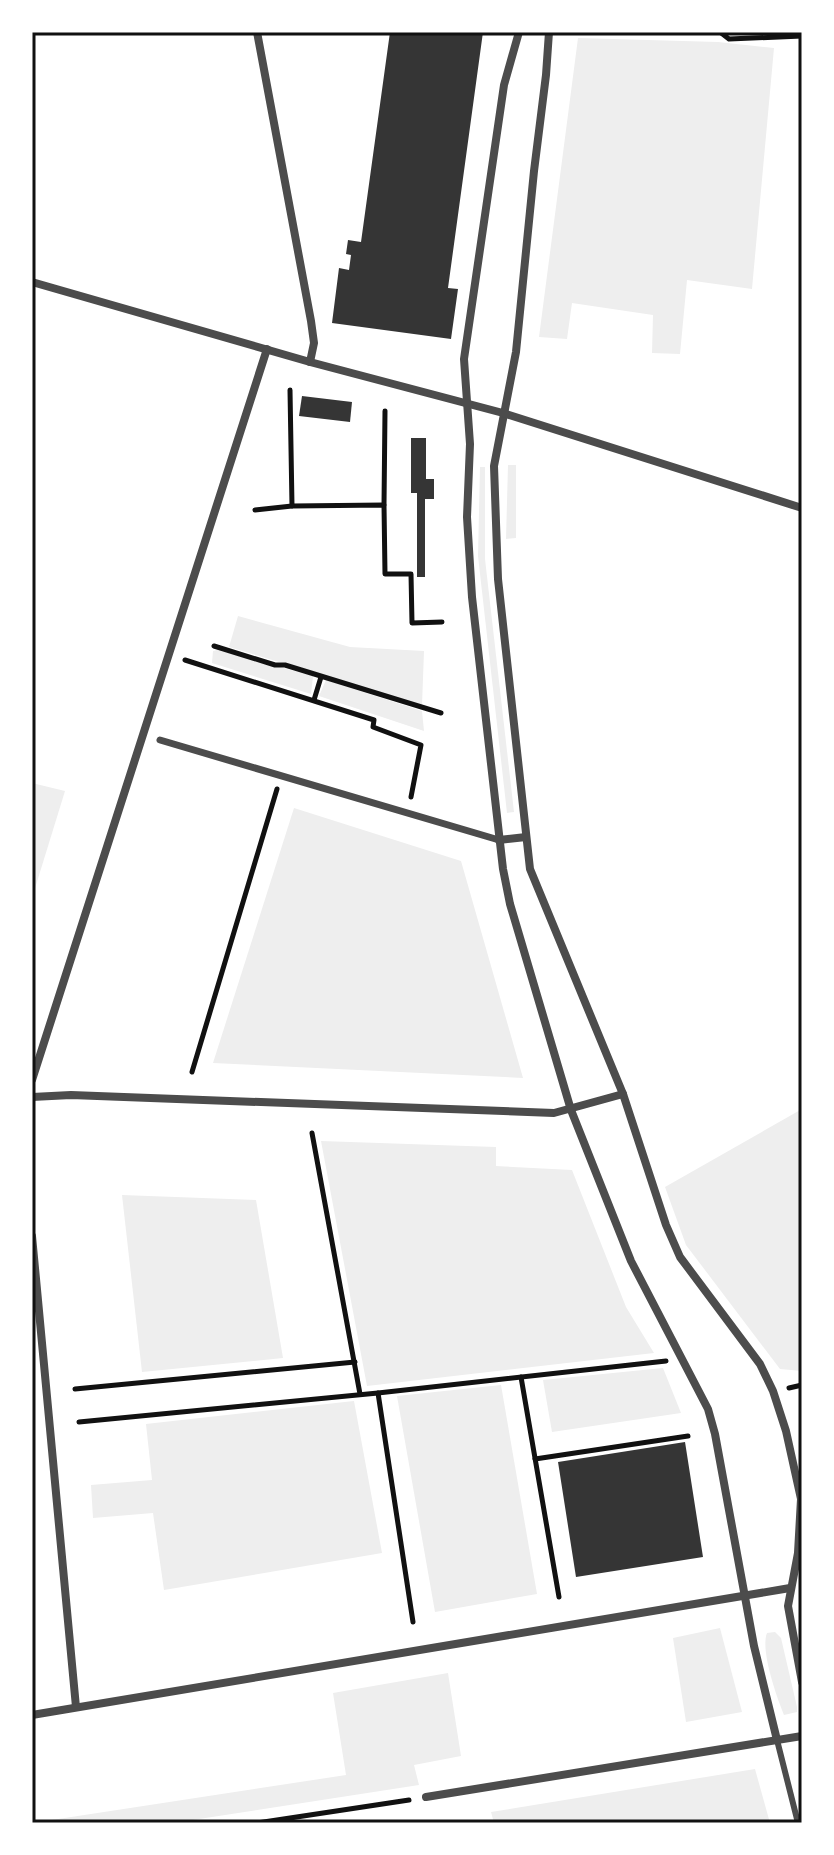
<svg xmlns="http://www.w3.org/2000/svg" width="834" height="1855" font-family="Poppins,sans-serif">
	<style>
		.green { fill: #eee }
		.building { fill: #353535 }
		.lines { fill: none; stroke-linecap: round; stroke-linejoin: round }
		.path { stroke: #111; stroke-width: 5 }
		.service { stroke: #4c4c4c; stroke-width: 6 }
		.pedestrian { stroke: #4c4c4c; stroke-width: 7 }
		.minor { stroke: #4c4c4c; stroke-width: 8 }
		.neatline { fill: none; stroke: #111; stroke-width: 3 }
	</style>
	<rect width="100%" height="100%" fill="#fff"/>
	<g class="green">
		<polygon points="578,38 718,42 774,48 752,289 687,280 680,354 652,353 653,315 572,303 567,339 539,337"/>
		<polygon points="508,465 516,465 516,538 506,539"/>
		<polygon points="480,467 485,467 485,559 514,812 507,813 478,556"/>
		<polygon points="238,616 350,647 424,651 422,705 229,647"/>
		<polygon points="217,650 313,676 311,694 212,663 213,651"/>
		<polygon points="326,680 422,711 424,731 319,696"/>
		<polygon points="32,783 65,791 32,898"/>
		<polygon points="294,808 461,861 523,1078 213,1063"/>
		<polygon points="802,1109 802,1371 780,1369 686,1245 665,1187"/>
		<polygon points="321,1141 496,1147 496,1166 572,1170 626,1307 654,1353 367,1386"/>
		<polygon points="122,1195 256,1200 283,1358 142,1372"/>
		<polygon points="663,1368 681,1413 552,1432 543,1380"/>
		<polygon points="501,1385 537,1594 435,1612 397,1396"/>
		<polygon points="354,1401 382,1553 164,1590 153,1513 93,1518 91,1485 152,1480 146,1424"/>
		<polygon points="720,1628 742,1712 686,1722 673,1638"/>
		<path d="M775,1632L781,1638L797,1707V1712L784,1715C777,1698 760,1650 767,1633Z"/>
		<polygon points="448,1673 461,1756 414,1765 419,1785 173,1823 32,1823 346,1775 333,1693"/>
		<polygon points="755,1769 770,1823 494,1823 491,1812"/>
	</g>
	<g class="building">
		<polygon points="390,32 483,32 448,288 458,289 451,339 332,323 339,268 349,270 351,255 346,254 348,240 361,242"/>
		<polygon points="302,396 352,402 350,422 299,416"/>
		<polygon points="411,438 426,438 426,479 434,479 434,499 425,499 425,577 417,577 417,493 411,493"/>
		<polygon points="685,1442 703,1557 576,1577 558,1462"/>
	</g>
	<g class="lines">
		<g class="path">
			<polyline points="720,32 729,39 802,36"/>
			<polyline points="290,390 292,506 384,505 385,574 411,574 412,623 442,622"/>
			<polyline points="384,505 385,411"/>
			<polyline points="255,510 292,506"/>
			<polyline points="214,646 275,665 285,665 441,713"/>
			<polyline points="185,660 374,720 373,727 421,745 411,797"/>
			<polyline points="314,700 321,677"/>
			<polyline points="192,1072 277,789"/>
			<polyline points="312,1133 360,1394"/>
			<polyline points="521,1377 559,1597"/>
			<polyline points="789,1388 802,1385"/>
			<polyline points="75,1389 355,1362"/>
			<polyline points="378,1393 413,1622"/>
			<polyline points="79,1422 378,1393 666,1361"/>
			<polyline points="535,1459 688,1436"/>
			<polyline points="257,1823 409,1800"/>
		</g>
		<polyline class="service" points="777,1740 798,1823"/>
		<polyline class="pedestrian" points="160,740 499,840"/>
		<g class="minor">
			<polyline points="257,32 311,321 314,343 310,362"/>
			<polyline points="519,32 504,85 464,359 470,444 467,517 472,597 503,869 510,904 571,1110 631,1261 708,1409 715,1434 754,1646 777,1740"/>
			<polyline points="549,32 546,75 534,171 516,352 494,466 498,579 530,869 623,1094 666,1225 680,1257 760,1364 773,1391 786,1431 801,1499 798,1553 788,1606 802,1682"/>
			<polyline points="32,282 310,362 503,413 802,508"/>
			<polyline points="499,840 526,837"/>
			<polyline points="32,1080 267,349"/>
			<polyline points="32,1097 71,1095 554,1113 623,1094"/>
			<polyline points="32,1236 76,1707"/>
			<polyline points="32,1715 790,1588"/>
			<polyline points="426,1797 802,1736"/>
		</g>
	</g>
	<rect width="834" height="1855" fill="none" stroke="#ffffff" stroke-width="68"/>
	<rect x="34" y="34" width="766" height="1787" class="neatline"/>
</svg>
